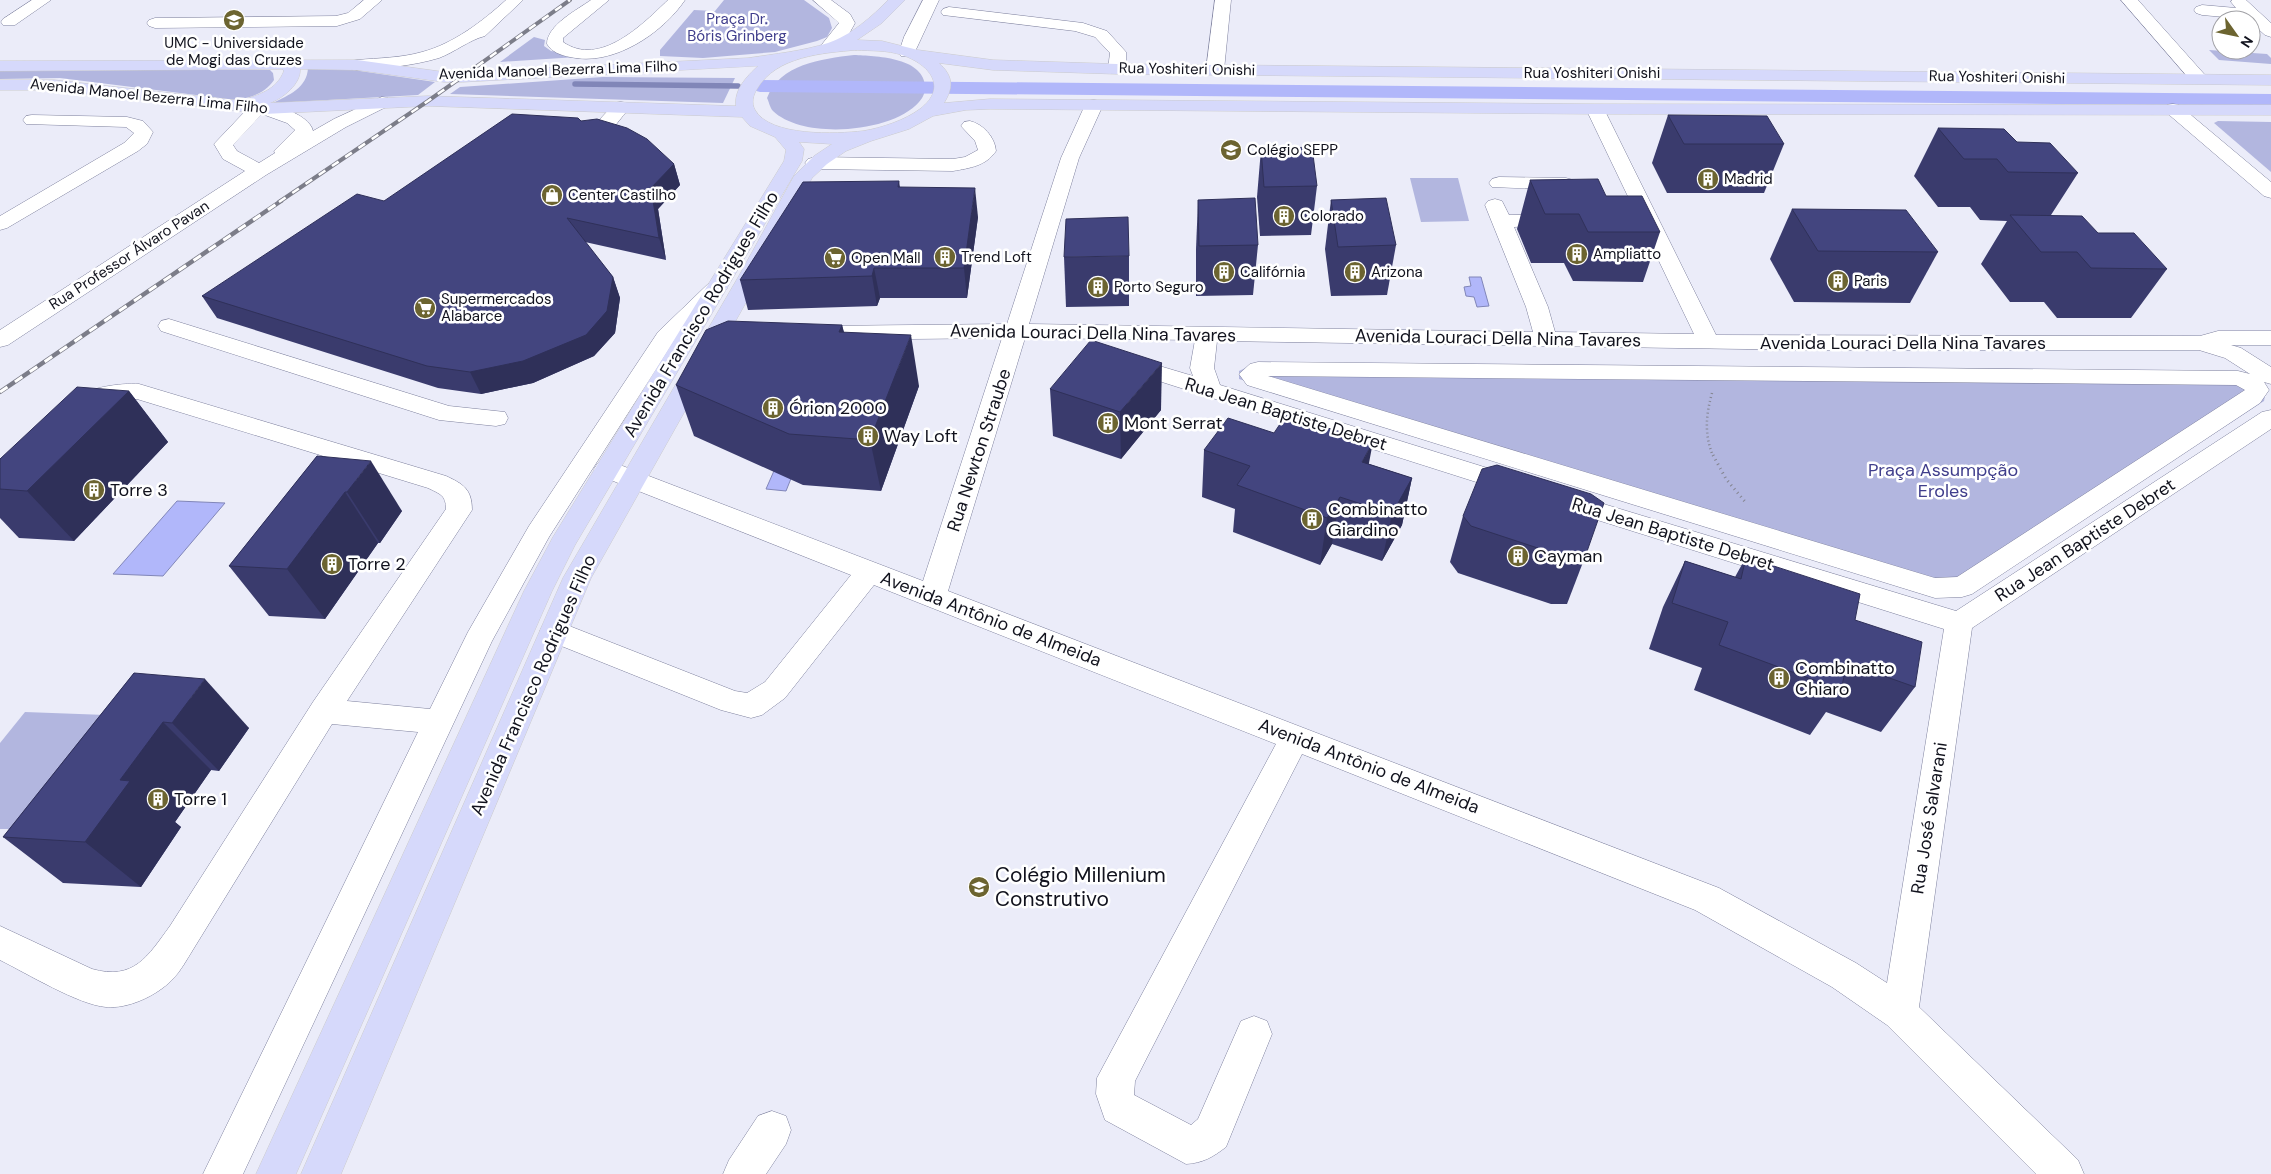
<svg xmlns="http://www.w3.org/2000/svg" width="2271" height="1174" font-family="'DM Sans',sans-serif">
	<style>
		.green { fill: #b2b6df }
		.water { fill: #b1b7fa; stroke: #8186b8 }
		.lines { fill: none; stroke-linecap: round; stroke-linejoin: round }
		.stream { stroke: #8186b8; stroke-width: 5.5 }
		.canal { fill: #b1b7fa; fill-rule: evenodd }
		.minor-casing { stroke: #7e819e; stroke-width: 1 }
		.major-casing { stroke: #cbcbcd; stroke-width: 1 }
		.path-far1 { stroke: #848591; stroke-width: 2.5; stroke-dasharray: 1 3; stroke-linecap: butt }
		.path { stroke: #848591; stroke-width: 3; stroke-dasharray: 1 4; stroke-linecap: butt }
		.minor { fill: #fff; fill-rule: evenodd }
		.major { fill: #d6d9fb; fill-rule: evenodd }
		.rail-far1-casing { stroke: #7c7d89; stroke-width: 4 }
		.rail-casing { stroke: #7c7d89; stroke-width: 4.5 }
		.rail-far1 { stroke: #fff; stroke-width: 2.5; stroke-dasharray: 8; stroke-linecap: butt }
		.rail { stroke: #fff; stroke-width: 3; stroke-dasharray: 9; stroke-linecap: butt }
		.wall { fill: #3a3b6d }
		.shaded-wall { fill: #2f3059 }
		.building { fill: #43457f; stroke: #2f3059 }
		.labels { text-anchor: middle; stroke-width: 5; stroke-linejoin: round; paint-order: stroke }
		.far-park-label { font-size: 15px; fill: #403e8c; stroke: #fff }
		.far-poi-label { font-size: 15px; fill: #11121d; stroke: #fff; text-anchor: start }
		.far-street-label { font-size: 15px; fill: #11121d; stroke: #fff }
		.street-label { font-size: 18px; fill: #11121d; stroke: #fff }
		.poi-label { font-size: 18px; fill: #11121d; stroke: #fff; text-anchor: start }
		.park-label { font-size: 18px; fill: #403e8c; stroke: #fff }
		.near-poi-label { font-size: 21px; fill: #11121d; stroke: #fff; text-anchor: start }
	</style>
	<rect width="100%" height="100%" fill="#ebecf9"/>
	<g class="green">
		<polygon points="724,0 804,0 829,18 832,28 827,37 817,41 775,52 703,58 660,56 660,50 694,10 715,11"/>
		<polygon points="534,37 545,40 544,46 551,51 577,55 577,57 500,62"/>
		<polygon points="2209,50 2267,54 2271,58 2271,64 2219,60"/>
		<path d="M854,55C875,56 922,57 925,85C926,91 923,98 919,102C892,133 803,140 773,111C770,108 769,102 767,98C780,64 821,59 854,55Z"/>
		<path d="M308,68L353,70L435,82L418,95L273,103C289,95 307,88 308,68Z"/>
		<path d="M45,70H270L273,73L274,80C264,94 252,97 236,100L60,78L0,79V71Z"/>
		<polygon points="603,77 735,78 723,103 450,94 460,87"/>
		<polygon points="2218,121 2271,122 2271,172 2214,123"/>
		<polygon points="1410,178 1458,178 1469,221 1421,222"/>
		<polygon points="1258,362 2243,374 2266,390 2264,401 1968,594 1941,594 1239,379 1239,371"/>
		<polygon points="25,712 106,715 15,829 0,829 0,743"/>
	</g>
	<g class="water">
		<polygon points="1469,277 1481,277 1489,306 1477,307 1474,297 1466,296 1464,287 1471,286"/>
		<polygon points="777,464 796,466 786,491 766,489"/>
		<polygon points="177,501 225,503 163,576 113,574"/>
	</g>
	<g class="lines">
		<polyline class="stream" points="575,84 738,86"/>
		<polygon class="canal" points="760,80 2271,94 2271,106 760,92 753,90 750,86 753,82"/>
		<g class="minor-casing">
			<g id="minor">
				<polygon points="32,0 51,0 15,25 3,25 1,22 3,19"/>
				<polygon points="364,0 382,0 360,19 337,26 155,28 149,26 147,23 149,20 155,18 336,16 348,13"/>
				<path d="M506,0H523L485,36C469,40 455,52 439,58C412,66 385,68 357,70L351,69L348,65L351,61L357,60C379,58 401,58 422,52C453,44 483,21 506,0Z"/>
				<path d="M591,0H609L563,38V42C600,68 643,24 668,0H685C662,34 612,67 570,57C560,55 552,52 547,44C547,25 577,10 591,0Z"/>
				<path d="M813,0H831L850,14L855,23C848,36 838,56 821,52L819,48L839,23Z"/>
				<polygon points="923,0 939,0 913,56 901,56 899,52 904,37"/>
				<polygon points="1215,0 1231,0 1224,70 1221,74 1209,74 1206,70"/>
				<polygon points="2121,0 2138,0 2205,75 2208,79 2205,83 2193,83"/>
				<polygon points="2232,0 2246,0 2271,23 2271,37 2265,35 2247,19 2202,15 2196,13 2194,10 2196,7 2202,5 2236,8 2231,2"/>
				<polygon points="949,7 1083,23 1107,31 1126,52 1126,69 1123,73 1111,73 1108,69 1110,53 1095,37 1075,31 943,15 941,12 943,9"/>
				<path d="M382,97L388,98L391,102L388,106L346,127L266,175L8,345L0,347V330L245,171L223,159L214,144L252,104C267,100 310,114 313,131L334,119ZM262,114L287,123L295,130L274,151L275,153L259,163L237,151L233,145Z"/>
				<path d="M1094,100L1100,101L1103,105L1079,158L1029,324L1533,332L1526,307L1485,205L1488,201L1495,199L1502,201L1509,215L1558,214L1565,216L1568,220L1565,224L1514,227L1548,307L1555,332L1694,334L1586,109L1589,105H1601L1604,109L1716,335L2200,336L2218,331H2271V345H2231L2241,348L2271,367V384L2264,382L2269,390L2260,403L1972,594L1962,597L1935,598L1247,385L1239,374L1250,364L1258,362L2238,371L2250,374L2225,358L2199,350H1807L1217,341L1214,368L1220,385L1526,480L1530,486L1526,492L1517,495L1118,368L1114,363L1118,358L1126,356L1193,376L1190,368L1195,340L1025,338L948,591L1719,888L1856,963L1887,983L1944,629L1556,507L1552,501L1556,495L1565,492L1574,495L1956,611L2262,412L2271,410V429L1972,628L1919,1007L2078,1160L2084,1174H2036L1887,1025L1832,987L1695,910L1302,754L1135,1081L1134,1095L1191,1125L1198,1119L1241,1021L1254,1016L1267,1021L1272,1034L1226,1147C1213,1157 1203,1163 1186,1164L1105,1120L1096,1094L1097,1078L1276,744L874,585L785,698L762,715L751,718L721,710L544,639L540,631L544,623L554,620L735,691L747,693L765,682L851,575L598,475L594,469L598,463L607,460L923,581L1002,338L820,340L812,338L809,333L812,328L820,326L1007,324L1061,158L1085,105L1088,101ZM1268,376L2236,385L2245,390L1957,577L1935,578Z"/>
				<path d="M621,102L627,103L630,107L627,111C617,122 605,144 588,140L586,136L588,132L615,103Z"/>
				<polygon points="2173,104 2179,105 2271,182 2271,198 2264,196 2167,113 2164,109 2167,105"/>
				<polygon points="32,115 127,117 143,121 153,132 147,144 138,151 7,228 0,230 0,216 124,143 134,133 126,127 26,124 23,120 26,116"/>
				<path d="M970,121C983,124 995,137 996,151C986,166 970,168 953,171L815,169L808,167L805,163L808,159L815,157L953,159L965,157L978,150L975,141L961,126L964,122Z"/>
				<polygon points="1499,177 1566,178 1573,180 1576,184 1573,188 1566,190 1492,187 1489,183 1492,179"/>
				<path d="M716,283L724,284L727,289L674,341L549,537L492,641L243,1174H203L418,732L332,724L194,948C187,959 181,971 172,980C156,996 128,1009 106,1007C79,1005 26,973 0,960V926L92,969C134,981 148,956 170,926L313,702L446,509C446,495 440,494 428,488L137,399L113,400L85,410L77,407L73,402C83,387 122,383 139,384L446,476C463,484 472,489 472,510L347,701L430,709L468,632L529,526L658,332L708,284Z"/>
				<polygon points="169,319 449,406 505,412 508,418 505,424 496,426 439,420 161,331 158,326 161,321"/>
				<polygon points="772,1111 786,1116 791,1130 786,1144 766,1174 723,1174 729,1160 758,1116"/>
			</g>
		</g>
		<g class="major-casing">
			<path id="major" d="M888,0H905L882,23L857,40L882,41L918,50L993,60L1117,64L2271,75V85L1117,74L993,70L939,63C953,76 954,87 944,103L990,99L1595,104L2271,105V115L1595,114L990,109L966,110L933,116L909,129L871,141L846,151L827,164L812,178L762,274L591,578L341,1174H301L563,578L740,274L794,176L814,156L832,144L799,142L804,149L802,161L575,545L552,591L296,1174H256L524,591L553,537L784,161L786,150L775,137L750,126L742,117L428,106L264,114L54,90H0V80H54L241,101C259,94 276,91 284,71L282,69L0,71V61L357,60L444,72H462L748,58C774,54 804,51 828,43C850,36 873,16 888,0ZM856,50C871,51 887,50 902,55C929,64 949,87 920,109C905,120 882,128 863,131C837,134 770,137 755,110C751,103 753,95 757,89C776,56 823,53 856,50ZM758,66C746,77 734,90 736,106L428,96L270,103C283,98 301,84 300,69L357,70L444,82H462Z"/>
		</g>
		<path class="path-far1" d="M1712,393C1706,415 1704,434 1713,456"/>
		<polyline class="path" points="1713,455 1726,479 1747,504"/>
		<use href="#minor" class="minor"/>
		<use href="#major" class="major"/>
		<g class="rail-far1-casing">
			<polyline id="rail-far1" points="279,202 428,101 570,0"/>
		</g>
		<g class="rail-casing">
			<polyline id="rail" points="0,392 281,201"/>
		</g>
		<use href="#rail-far1" class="rail-far1"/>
		<use href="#rail" class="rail"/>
	</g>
	<g class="wall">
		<polygon points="1668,115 1784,144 1764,193 1667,193 1652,163"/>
		<polygon points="581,121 674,164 680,185 658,209 666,260 585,242 613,277 620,298 615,333 594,356 533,383 481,394 438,388 217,318 202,296 384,201"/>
		<polygon points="1938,128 2017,142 2078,173 2051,215 2098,233 2167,269 2131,318 2057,318 2044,302 2010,302 1981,264 2007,221 1980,220 1970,207 1938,207 1914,176"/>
		<polygon points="1261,149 1317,186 1311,235 1260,236 1257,197"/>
		<polygon points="1530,180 1606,196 1660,232 1643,282 1573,281 1564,263 1531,263 1517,229"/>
		<polygon points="899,181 900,187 978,217 967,298 880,298 877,306 748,310 740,280"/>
		<polygon points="1198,200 1258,245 1253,295 1196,296 1196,249"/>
		<polygon points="1331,200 1396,245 1387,295 1331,296 1325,249"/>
		<polygon points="1792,209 1938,252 1910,303 1794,302 1770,259"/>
		<polygon points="1129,256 1129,306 1066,307 1064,257"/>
		<polygon points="842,325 844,332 919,386 881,491 803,485 694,436 676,385"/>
		<polygon points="1050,389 1161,410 1121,459 1053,436"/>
		<polygon points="129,391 168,442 74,541 19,538 0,518 0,459"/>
		<polygon points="1204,450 1369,464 1412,478 1402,525 1382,561 1332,544 1320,565 1233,532 1235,509 1202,497"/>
		<polygon points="317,456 402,511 380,543 378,543 325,619 269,616 229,566"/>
		<polygon points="1463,516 1585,557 1567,604 1551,604 1458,573 1450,562"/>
		<polygon points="1746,557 1855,620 1915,687 1881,732 1826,712 1810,735 1694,690 1702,668 1649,649 1663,607 1685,561 1735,577"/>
		<polygon points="134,673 249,728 219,771 211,770 175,822 181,827 141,887 63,883 3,837"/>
	</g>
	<g class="shaded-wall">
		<polygon points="674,164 680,185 658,209 666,260 659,238 651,188"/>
		<polygon points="975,188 978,217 967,298 964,268"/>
		<polygon points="874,268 880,298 877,306 872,276"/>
		<polygon points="613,277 620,298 615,333 594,356 533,383 481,394 470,372"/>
		<polygon points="842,325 853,375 839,332"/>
		<polygon points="911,335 919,386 881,491 870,440"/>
		<polygon points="1162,363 1161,410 1121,459 1120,412"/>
		<polygon points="129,391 168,442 74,541 27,491"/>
		<polygon points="1373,442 1364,489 1362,462"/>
		<polygon points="371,461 402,511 380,543 347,492"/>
		<polygon points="1412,478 1402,525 1382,561 1392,514"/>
		<polygon points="345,492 378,543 325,619 287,569"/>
		<polygon points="1340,497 1332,544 1320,565 1327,518"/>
		<polygon points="205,679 249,728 219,771 172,723"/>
		<polygon points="163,722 211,770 175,822 181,827 141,887 85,842 120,780"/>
	</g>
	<g class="building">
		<polygon points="512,114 578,118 581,121 597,119 627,128 647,139 674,164 651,188 659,238 567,218 613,277 607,311 586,335 523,361 470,372 427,366 202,296 357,194 384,201"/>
		<polygon points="1668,115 1767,116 1784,144 1684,144"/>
		<polygon points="1938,128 2004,129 2017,142 2050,143 2078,173 2008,172 1997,159 1964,159"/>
		<polygon points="1312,147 1317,186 1264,187 1261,149"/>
		<polygon points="1598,179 1606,196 1642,196 1660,232 1588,232 1579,214 1545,214 1530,180"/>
		<polygon points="899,181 898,187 975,188 964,268 874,268 872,276 740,280 803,182"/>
		<polygon points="1255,198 1258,245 1199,246 1198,200"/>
		<polygon points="1386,198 1396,245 1338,247 1331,200"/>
		<polygon points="1792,209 1906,210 1938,252 1818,251"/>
		<polygon points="2010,215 2082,216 2098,233 2134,233 2167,269 2091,268 2077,252 2041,252"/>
		<polygon points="1128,217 1129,256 1064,257 1066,219"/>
		<polygon points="728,321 842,325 839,332 911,335 870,440 789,434 676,385 706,330"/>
		<polygon points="1091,340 1162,363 1120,412 1050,389"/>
		<polygon points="77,387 129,391 27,491 0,489 0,459"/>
		<polygon points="1286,415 1373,442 1362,462 1412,478 1392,514 1340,497 1327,518 1237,485 1250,466 1204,450 1228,418 1274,433"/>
		<polygon points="317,456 371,461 347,492 345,492 287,569 229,566"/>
		<polygon points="1497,465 1591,494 1604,503 1585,557 1568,558 1471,526 1463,516 1482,469"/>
		<polygon points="1746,557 1860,594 1855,620 1922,642 1915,687 1847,663 1841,690 1719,645 1728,622 1672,603 1685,561 1741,579"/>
		<polygon points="134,673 205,679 172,723 163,722 120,780 130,781 85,842 3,837"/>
	</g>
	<defs>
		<g id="university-disc" transform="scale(1.125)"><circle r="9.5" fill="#6c6430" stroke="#fff"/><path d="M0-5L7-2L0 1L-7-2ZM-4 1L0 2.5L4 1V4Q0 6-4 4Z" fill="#fff"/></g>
		<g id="school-disc" transform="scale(1.125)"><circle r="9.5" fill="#6c6430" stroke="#fff"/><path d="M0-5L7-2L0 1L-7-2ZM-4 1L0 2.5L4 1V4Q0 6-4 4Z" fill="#fff"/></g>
		<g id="building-disc" transform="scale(1.125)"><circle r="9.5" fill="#6c6430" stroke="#fff"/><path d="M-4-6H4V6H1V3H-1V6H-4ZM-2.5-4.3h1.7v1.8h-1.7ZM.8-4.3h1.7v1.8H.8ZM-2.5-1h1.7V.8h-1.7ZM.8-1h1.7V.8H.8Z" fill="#fff"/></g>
		<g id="shop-disc" transform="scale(1.125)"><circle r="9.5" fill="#6c6430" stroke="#fff"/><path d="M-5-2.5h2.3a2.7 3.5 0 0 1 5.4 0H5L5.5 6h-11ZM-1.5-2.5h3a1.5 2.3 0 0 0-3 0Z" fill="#fff"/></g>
		<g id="supermarket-disc" transform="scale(1.125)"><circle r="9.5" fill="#6c6430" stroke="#fff"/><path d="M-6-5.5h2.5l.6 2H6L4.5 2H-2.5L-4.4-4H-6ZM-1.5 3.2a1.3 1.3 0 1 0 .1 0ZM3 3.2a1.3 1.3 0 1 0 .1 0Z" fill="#fff"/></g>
	</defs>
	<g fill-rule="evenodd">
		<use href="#university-disc" x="234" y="20"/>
		<use href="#school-disc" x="1231" y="150"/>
		<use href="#building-disc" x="1708" y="179"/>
		<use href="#shop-disc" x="552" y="195"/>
		<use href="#building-disc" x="1284" y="216"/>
		<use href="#building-disc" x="1577" y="254"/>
		<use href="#building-disc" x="945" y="257"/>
		<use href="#supermarket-disc" x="835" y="258"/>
		<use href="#building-disc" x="1224" y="272"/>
		<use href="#building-disc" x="1355" y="272"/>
		<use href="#building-disc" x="1838" y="281"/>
		<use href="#building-disc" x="1098" y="287"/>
		<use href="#supermarket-disc" x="425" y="308"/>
		<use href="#building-disc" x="773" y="408"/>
		<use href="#building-disc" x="1108" y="423"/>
		<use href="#building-disc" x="868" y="436"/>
		<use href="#building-disc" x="94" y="490"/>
		<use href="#building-disc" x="1312" y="519"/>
		<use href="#building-disc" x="1518" y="556"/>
		<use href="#building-disc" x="332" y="564"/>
		<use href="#building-disc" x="1779" y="678"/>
		<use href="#building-disc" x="158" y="799"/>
		<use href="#school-disc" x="979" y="887"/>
	</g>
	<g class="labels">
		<g class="far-park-label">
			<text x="737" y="24">Praça Dr.<tspan x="737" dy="17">Bóris Grinberg</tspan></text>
		</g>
		<g class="far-poi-label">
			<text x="234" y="48" text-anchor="middle">UMC - Universidade<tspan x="234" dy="17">de Mogi das Cruzes</tspan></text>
			<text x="1247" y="155">Colégio SEPP</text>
			<text x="1724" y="184">Madrid</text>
			<text x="568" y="200">Center Castilho</text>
			<text x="1300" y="221">Colorado</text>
			<text x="1593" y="259">Ampliatto</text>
			<text x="961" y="262">Trend Loft</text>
			<text x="851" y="263">Open Mall</text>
			<text x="1240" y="277">Califórnia</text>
			<text x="1371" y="277">Arizona</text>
			<text x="1854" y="286">Paris</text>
			<text x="1114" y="292">Porto Seguro</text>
			<text x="441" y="304">Supermercados<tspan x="441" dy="17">Alabarce</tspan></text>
		</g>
		<g class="far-street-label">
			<text transform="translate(1187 69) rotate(1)" y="5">Rua Yoshiteri Onishi</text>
			<text transform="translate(558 70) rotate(-2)" y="5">Avenida Manoel Bezerra Lima Filho</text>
			<text x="1592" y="78">Rua Yoshiteri Onishi</text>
			<text transform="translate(1997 77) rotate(1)" y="5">Rua Yoshiteri Onishi</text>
			<text transform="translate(149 96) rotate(6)" y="5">Avenida Manoel Bezerra Lima Filho</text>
			<text transform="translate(129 255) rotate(-33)" y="5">Rua Professor Álvaro Pavan</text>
		</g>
		<g class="street-label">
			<text transform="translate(701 314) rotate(-59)" y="6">Avenida Francisco Rodrigues Filho</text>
			<text transform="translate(1093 333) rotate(1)" y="6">Avenida Louraci Della Nina Tavares</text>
			<text transform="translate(1498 338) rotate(1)" y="6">Avenida Louraci Della Nina Tavares</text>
			<text x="1903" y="349">Avenida Louraci Della Nina Tavares</text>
			<text transform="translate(1286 414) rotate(17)" y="6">Rua Jean Baptiste Debret</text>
			<text transform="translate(979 450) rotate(-72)" y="6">Rua Newton Straube</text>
			<text transform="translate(1673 534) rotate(17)" y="6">Rua Jean Baptiste Debret</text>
			<text transform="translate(2085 540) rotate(-33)" y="6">Rua Jean Baptiste Debret</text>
			<text transform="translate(991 619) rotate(21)" y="6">Avenida Antônio de Almeida</text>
			<text transform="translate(533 685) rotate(-66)" y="6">Avenida Francisco Rodrigues Filho</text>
			<text transform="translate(1369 766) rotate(21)" y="6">Avenida Antônio de Almeida</text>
			<text transform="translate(1929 818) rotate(-81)" y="6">Rua José Salvarani</text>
		</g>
		<g class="poi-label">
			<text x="789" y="414">Órion 2000</text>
			<text x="1124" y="429">Mont Serrat</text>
			<text x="884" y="442">Way Loft</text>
			<text x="110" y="496">Torre 3</text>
			<text x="1328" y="515">Combinatto<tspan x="1328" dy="21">Giardino</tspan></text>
			<text x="1534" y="562">Cayman</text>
			<text x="348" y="570">Torre 2</text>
			<text x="1795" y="674">Combinatto<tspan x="1795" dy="21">Chiaro</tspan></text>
			<text x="174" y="805">Torre 1</text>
		</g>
		<g class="park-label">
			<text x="1943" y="476">Praça Assumpção<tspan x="1943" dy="21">Eroles</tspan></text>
		</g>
		<g class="near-poi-label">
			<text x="995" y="882">Colégio Millenium<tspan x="995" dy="24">Construtivo</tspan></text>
		</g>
	</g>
	<g transform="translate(2236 35) rotate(123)"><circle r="24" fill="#ffffff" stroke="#a0a0a5"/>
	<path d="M0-4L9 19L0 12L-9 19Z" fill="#6c6430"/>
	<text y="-8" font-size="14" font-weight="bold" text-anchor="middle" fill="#11121d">N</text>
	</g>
</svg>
